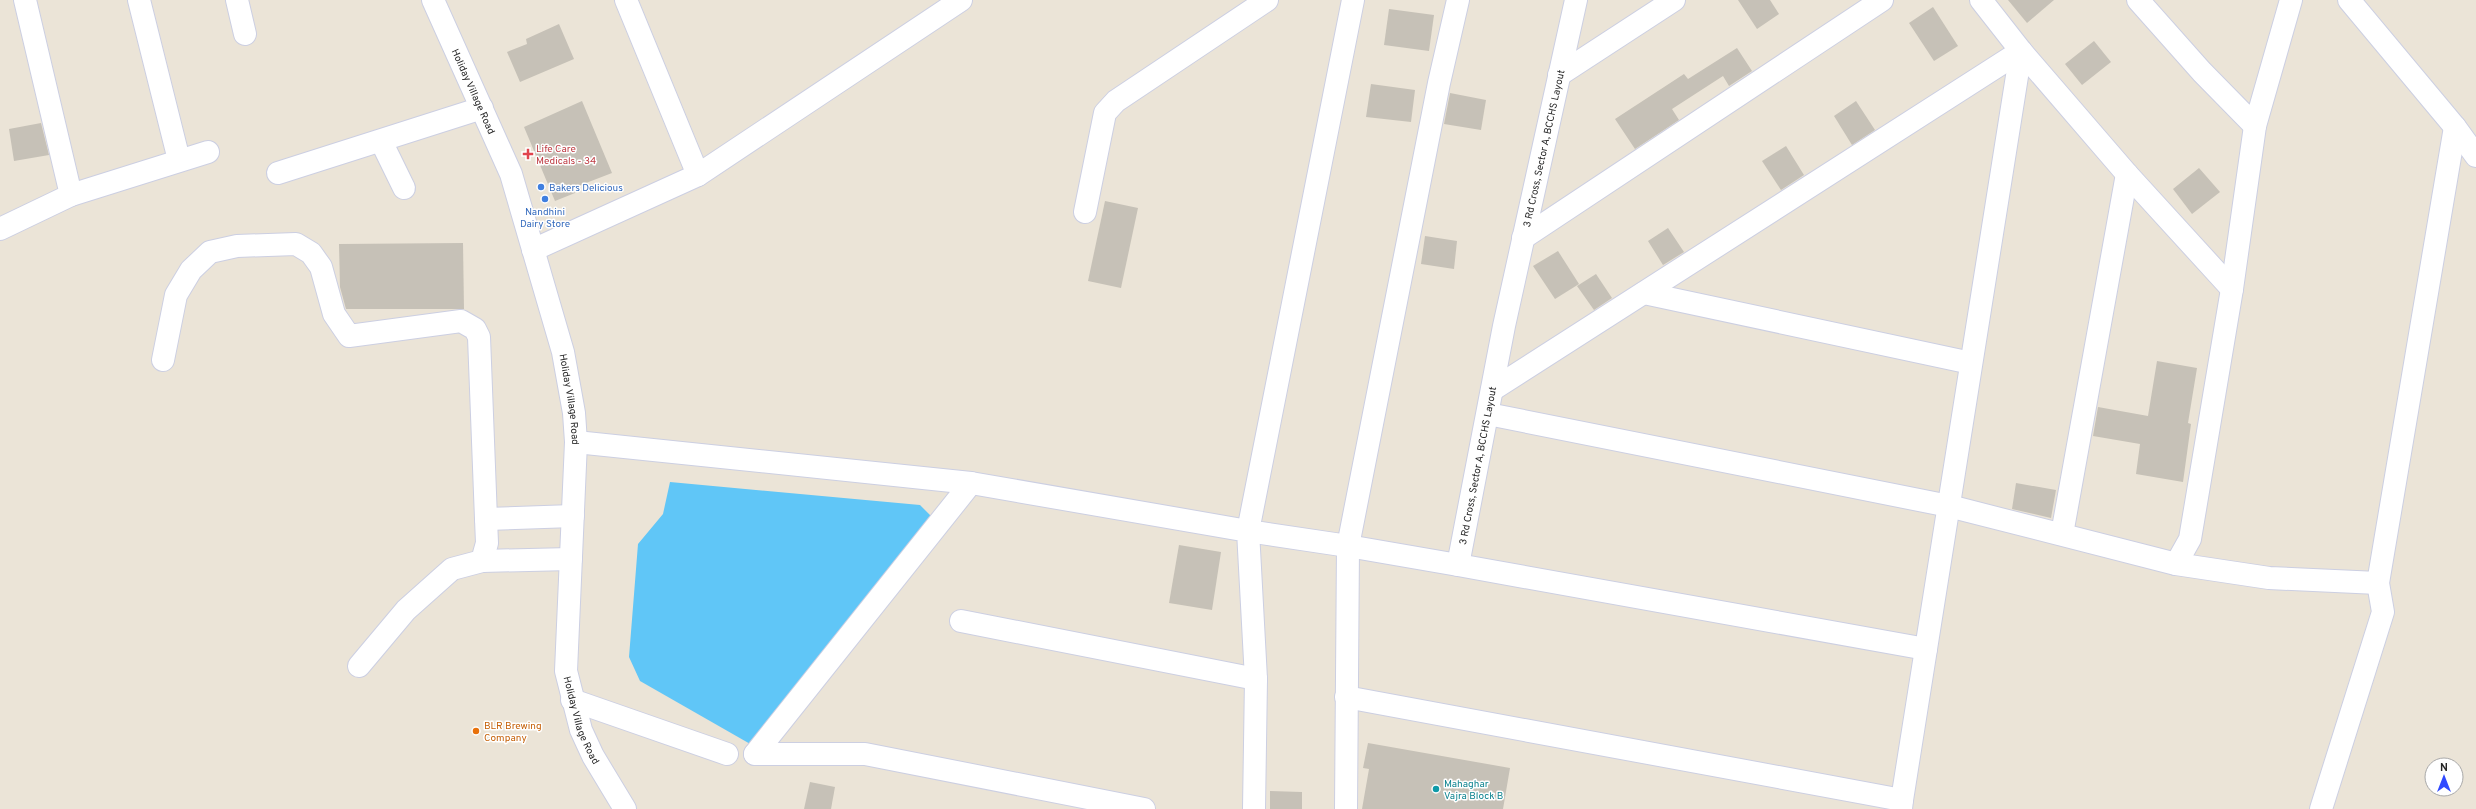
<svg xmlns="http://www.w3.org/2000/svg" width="2476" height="809" font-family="Overpass,sans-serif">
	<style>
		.water { fill: #60c6f7 }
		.building { fill: #c6c1b7 }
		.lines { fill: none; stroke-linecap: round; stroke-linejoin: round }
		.minor-casing { stroke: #cccfe2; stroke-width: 24 }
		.minor { stroke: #fff; stroke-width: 22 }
		.health-dot { fill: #e0444e; stroke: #fff; stroke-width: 1.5 }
		.shop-dot { fill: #3f7fe0; stroke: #fff; stroke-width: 1.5 }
		.food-dot { fill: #e8710a; stroke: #fff; stroke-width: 1.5 }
		.culture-dot { fill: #0f9aa8; stroke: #fff; stroke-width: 1.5 }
		.labels { text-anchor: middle; stroke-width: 3; stroke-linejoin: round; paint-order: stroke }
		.street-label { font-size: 10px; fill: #272727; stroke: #fff }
		.health-label { font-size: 10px; fill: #be3a42; stroke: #fff; text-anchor: start }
		.shop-label { font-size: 10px; fill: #366cbe; stroke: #fff; text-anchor: start }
		.food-label { font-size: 10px; fill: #c56008; stroke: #fff; text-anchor: start }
		.culture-label { font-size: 10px; fill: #0d838f; stroke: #fff; text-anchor: start }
	</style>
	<rect width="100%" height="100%" fill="#ebe4d7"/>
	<polygon class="water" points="670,482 920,505 936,521 752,745 640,681 629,657 638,544 663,514"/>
	<g class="building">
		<polygon points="1738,0 1770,0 1779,14 1757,29"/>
		<polygon points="2008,0 2054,0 2027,23"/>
		<polygon points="1933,7 1958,46 1934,61 1909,23"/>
		<polygon points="1389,9 1434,15 1429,51 1384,45"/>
		<polygon points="559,24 574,59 520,82 507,52 527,44 526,39"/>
		<polygon points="2094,41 2111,62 2082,85 2065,64"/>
		<polygon points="1737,48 1752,71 1729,86 1723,76 1672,109 1679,120 1635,149 1615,119 1684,74 1688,79"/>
		<polygon points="1371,84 1415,90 1411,122 1366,117"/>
		<polygon points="1450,93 1486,100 1481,130 1444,124"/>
		<polygon points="582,101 612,173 573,188 575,193 555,201 524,127"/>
		<polygon points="1856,101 1875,130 1852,145 1834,116"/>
		<polygon points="41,123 49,155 14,161 9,129"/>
		<polygon points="1786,146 1804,175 1781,190 1762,161"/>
		<polygon points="2199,168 2220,192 2192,214 2173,189"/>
		<polygon points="1105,201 1138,208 1121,288 1088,281"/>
		<polygon points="1668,228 1684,252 1663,265 1648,241"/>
		<polygon points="1425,236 1457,241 1454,269 1421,264"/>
		<polygon points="463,243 464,309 346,309 340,287 339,244"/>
		<polygon points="1558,251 1579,284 1555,299 1533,266"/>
		<polygon points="1596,274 1612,298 1594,310 1577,286"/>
		<polygon points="2157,361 2197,368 2188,423 2191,424 2183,482 2136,474 2140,444 2093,436 2098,407 2148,416"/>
		<polygon points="2016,483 2056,490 2051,518 2012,509"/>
		<polygon points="1179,545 1221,552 1212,610 1169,603"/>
		<polygon points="1368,743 1510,768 1503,809 1362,809 1369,769 1363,768"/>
		<polygon points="810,782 835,787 831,809 804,809"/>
		<polygon points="1270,791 1302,792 1302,809 1270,809"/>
	</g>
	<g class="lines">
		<g class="minor-casing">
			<g id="minor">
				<polyline points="25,0 71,195"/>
				<polyline points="139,0 179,160"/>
				<polyline points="237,0 245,34"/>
				<path id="s1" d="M433,0L511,174L563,352L574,413L576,442L566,671L581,730L593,756L625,809"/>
				<polyline points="626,0 698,175"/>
				<polyline points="1353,0 1248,531 1348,546 1439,83 1458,0"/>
				<polyline points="2138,0 2202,72 2255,126 2291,0"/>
				<polyline points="2349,0 2455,127 2476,156"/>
				<polyline points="1559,75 1674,0"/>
				<polyline points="381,141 404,188"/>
				<polyline points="278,173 482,108"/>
				<polyline points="1085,212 1105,113 1116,101 1267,0"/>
				<polyline points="0,229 71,195 208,152"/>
				<polyline points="1523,238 1882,0"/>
				<polyline points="533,250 698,175 961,0"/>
				<polyline points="1644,293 1971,363"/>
				<polyline points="163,360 176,295 191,270 210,252 237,246 296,244 311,253 321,267 334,314 349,336 461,321 475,329 479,337 486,519 487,543 482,561 452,569 406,610 359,666"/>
				<polyline points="1492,390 2021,51 2127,174 2232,289"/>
				<polyline points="1488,414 1949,506 2176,564 2190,539 2232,289 2255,126"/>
				<polyline points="576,442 971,483 1248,531 1256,679 1254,809"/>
				<polyline points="486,519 573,516"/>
				<polyline points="2062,534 2127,174"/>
				<polyline points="482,561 571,559"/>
				<polyline points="2176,564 2269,578 2378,583"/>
				<polyline points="1458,565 1926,649"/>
				<polyline points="961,621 1256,679"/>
				<polyline points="1346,697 1902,800 1901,809"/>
				<polyline points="572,700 727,754"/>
				<polyline points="755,754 865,754 1144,809"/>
				<polyline points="755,754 971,483"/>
				<polyline points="1902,800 2021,51 1981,0"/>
				<path id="s2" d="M1346,809L1348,546L1458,565L1504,326L1576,0"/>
				<polyline points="2321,809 2383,612 2378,583 2455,127"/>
			</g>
		</g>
		<use href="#minor" class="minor"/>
	</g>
	<path class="health-dot" d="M526 148h4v4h4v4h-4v4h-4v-4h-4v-4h4z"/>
	<g class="shop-dot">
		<circle cx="541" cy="187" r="4"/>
		<circle cx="545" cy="199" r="4"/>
	</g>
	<circle class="food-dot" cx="476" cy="731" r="4"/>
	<circle class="culture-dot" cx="1436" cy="789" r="4"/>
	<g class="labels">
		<g class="street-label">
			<text dy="4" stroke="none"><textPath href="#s1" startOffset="100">Holiday Village Road</textPath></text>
			<text dy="4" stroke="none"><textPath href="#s2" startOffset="800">3 Rd Cross, Sector A, BCCHS Layout</textPath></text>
			<text dy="4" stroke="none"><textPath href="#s1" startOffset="424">Holiday Village Road</textPath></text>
			<text dy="4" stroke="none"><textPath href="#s2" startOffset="476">3 Rd Cross, Sector A, BCCHS Layout</textPath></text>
			<text dy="4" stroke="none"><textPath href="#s1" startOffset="748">Holiday Village Road</textPath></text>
		</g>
		<g class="health-label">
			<text x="536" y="152">Life Care<tspan x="536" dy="12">Medicals - 34</tspan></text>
		</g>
		<g class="shop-label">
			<text x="549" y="191">Bakers Delicious</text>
			<text x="545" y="215" text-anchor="middle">Nandhini<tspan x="545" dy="12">Dairy Store</tspan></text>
		</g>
		<g class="food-label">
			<text x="484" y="729">BLR Brewing<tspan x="484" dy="12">Company</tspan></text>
		</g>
		<g class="culture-label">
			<text x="1444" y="787">Mahaghar<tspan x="1444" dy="12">Vajra Block B</tspan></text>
		</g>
	</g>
	<g transform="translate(2444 777)"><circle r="19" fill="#ffffff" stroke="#a9a9a9"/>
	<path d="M0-3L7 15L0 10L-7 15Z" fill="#304aff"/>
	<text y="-6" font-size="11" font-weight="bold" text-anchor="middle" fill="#272727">N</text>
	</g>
</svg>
